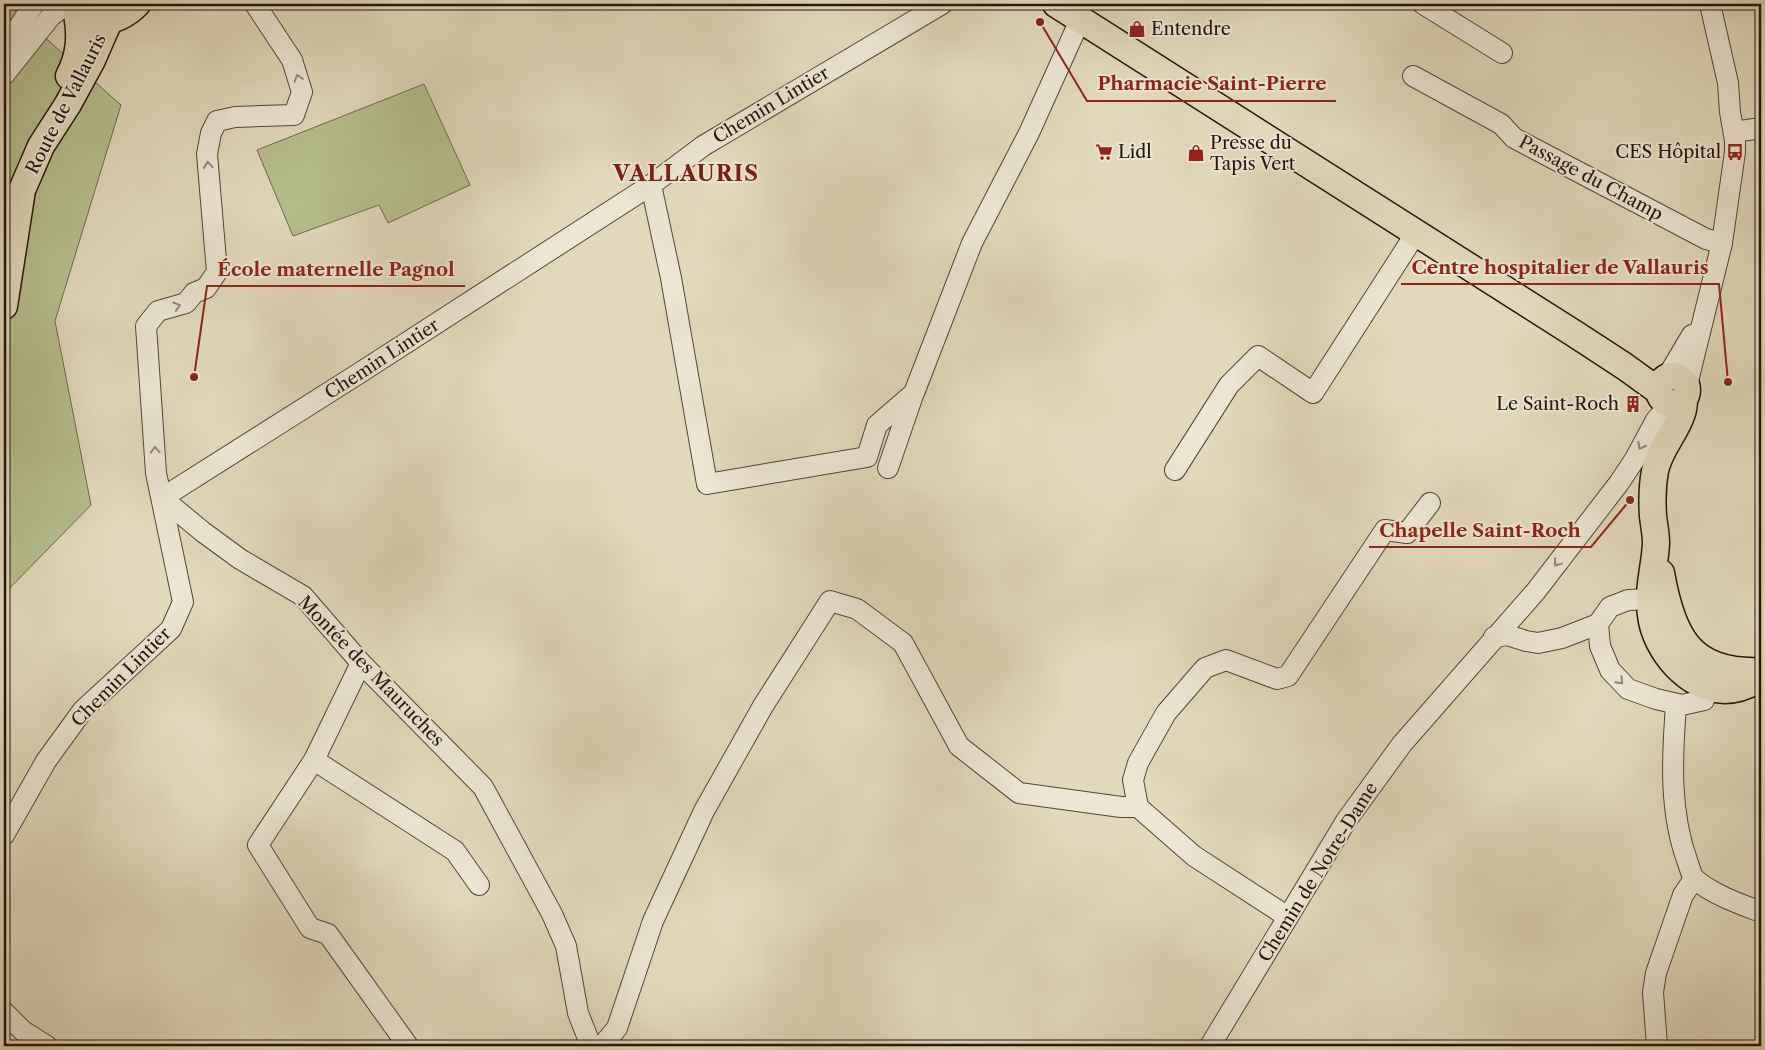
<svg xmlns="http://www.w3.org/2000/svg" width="1765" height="1050" font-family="'Libre Caslon Text',serif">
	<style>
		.green { fill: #b6be8d; stroke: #6d694e }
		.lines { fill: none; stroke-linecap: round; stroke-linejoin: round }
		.minor-casing { stroke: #544539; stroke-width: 22 }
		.major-casing { stroke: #24140e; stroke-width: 29 }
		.minor { stroke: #ece6d2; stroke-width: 20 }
		.major { stroke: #e2d9ba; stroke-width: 26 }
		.oneway { stroke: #92887a }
		.labels { text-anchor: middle; stroke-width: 4; stroke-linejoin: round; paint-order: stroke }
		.poi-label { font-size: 18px; fill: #24140e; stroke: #ece6d2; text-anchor: start }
		.street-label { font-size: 18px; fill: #24140e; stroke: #ece6d2 }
		.district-label { font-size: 22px; font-weight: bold; letter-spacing: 1px; fill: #7a1f14; stroke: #ece6d2 }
		.leader { fill: none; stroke: #8f2418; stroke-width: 2 }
		.callout-dot { fill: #8f2418; stroke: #ece6d2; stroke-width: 2 }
		.callout-label { font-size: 19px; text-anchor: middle; font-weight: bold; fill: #8f2418; stroke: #ece6d2; stroke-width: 4; stroke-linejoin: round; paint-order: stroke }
	</style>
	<rect width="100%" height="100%" fill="#e2d9ba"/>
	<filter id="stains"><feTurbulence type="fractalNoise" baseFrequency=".004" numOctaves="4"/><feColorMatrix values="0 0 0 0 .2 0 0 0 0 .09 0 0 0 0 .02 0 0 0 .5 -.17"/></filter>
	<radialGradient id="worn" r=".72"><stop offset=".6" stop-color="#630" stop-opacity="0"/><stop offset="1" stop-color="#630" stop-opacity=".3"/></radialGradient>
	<g class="green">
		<polygon points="4,4 18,4 15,11 121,105 55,321 91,505 4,594"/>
		<polygon points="424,84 470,185 388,223 379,205 293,236 257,150"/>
	</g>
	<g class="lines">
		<g class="minor-casing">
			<g id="minor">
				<polyline points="1423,4 1502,53"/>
				<polyline points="4,49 34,4"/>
				<polyline points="4,75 51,16 67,4"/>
				<polyline points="1413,76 1501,124 1514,138 1706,239 1722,243"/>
				<polyline points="1734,132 1761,128"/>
				<polyline points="651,185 671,278 707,484 867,457 877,425 914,393 972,243 1029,133 1080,20"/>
				<polyline points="1667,377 1692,335"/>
				<polyline points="1687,385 1722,243 1735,152 1735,141 1730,112 1728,83 1710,4"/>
				<polyline points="888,468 913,395"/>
				<polyline points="1175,470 1229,385 1258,356 1313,393 1416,233"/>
				<polyline points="162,498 358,374 651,185 703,146 942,4"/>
				<polyline points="162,498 203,532 240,559 303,596 361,663 483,787 552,914 566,946 578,1013 591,1046"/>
				<polyline points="1659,608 1657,604 1649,599 1628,600 1610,607 1598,624 1600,646 1610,670 1628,689 1656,699 1682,705 1704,700 1708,687 1706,674"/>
				<polyline points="1494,637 1507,635 1526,641 1538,643 1562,638 1598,624"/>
				<polyline points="361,663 314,760 258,845 310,928 328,934 408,1046"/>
				<path d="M1676,705C1672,758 1669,812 1688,863C1690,869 1692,877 1696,880C1714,895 1740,904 1761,912"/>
				<polyline points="314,760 455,851 479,885"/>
				<polyline points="1138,807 1133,780 1138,763 1166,713 1205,668 1226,660 1277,679 1288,676 1385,530 1407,533 1430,503"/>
				<polyline points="4,835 46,761 83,710 171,629 183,602 156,473 146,326 158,311 186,303 194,293 206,288 217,272 207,154 211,133 217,121 235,117 294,115 302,92 292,60 255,4"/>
				<polyline points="4,1012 23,1031 47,1046"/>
				<polyline points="602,1046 617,1028 653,921 704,811 763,706 830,601 857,609 903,643 959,746 1019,793 1121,807 1138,807 1194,856 1288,917"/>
				<polyline points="1210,1046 1346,821 1402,744 1536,591 1619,483 1635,459 1656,420 1665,410"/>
				<polyline points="1657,1046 1653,992 1656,973 1683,895 1694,879"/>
			</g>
		</g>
		<g class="major-casing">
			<g id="major">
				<polyline points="1056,4 1575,334 1624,366 1660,392"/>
				<path d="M92,20C110,23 124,17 137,4"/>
				<path d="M69,76C80,55 81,36 77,14"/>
				<polyline points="4,306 22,190 41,146 68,104 92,60 109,21"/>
				<circle cx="1673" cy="390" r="14"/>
				<path d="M1684,398C1684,403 1684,408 1682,413C1676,433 1659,449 1655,471C1652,487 1652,501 1653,516C1654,525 1656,534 1656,543C1655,567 1647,590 1651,615C1655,650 1688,689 1725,690C1737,690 1751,684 1761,678"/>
				<path d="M1661,573C1672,636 1690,674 1761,671"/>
			</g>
		</g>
		<use href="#minor" class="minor"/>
		<use href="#major" class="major"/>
	</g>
	<defs><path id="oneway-chevron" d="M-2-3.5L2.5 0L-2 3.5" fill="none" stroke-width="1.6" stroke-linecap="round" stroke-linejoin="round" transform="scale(1.25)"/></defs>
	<g class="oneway">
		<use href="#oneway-chevron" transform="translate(298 78) rotate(-108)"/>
		<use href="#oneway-chevron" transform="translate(208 165) rotate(-95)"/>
		<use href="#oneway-chevron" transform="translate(177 306) rotate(-17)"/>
		<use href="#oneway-chevron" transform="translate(1641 446) rotate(117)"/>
		<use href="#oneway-chevron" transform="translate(155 450) rotate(-94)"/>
		<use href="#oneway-chevron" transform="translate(1557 563) rotate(127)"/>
		<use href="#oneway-chevron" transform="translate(1620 681) rotate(46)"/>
	</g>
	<defs>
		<g id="shop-bare" transform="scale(1.35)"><path d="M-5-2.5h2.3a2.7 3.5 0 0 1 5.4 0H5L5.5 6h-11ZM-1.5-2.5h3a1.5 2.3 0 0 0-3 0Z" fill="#8f2418" stroke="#ece6d2" stroke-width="2.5" paint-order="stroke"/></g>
		<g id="supermarket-bare" transform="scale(1.35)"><path d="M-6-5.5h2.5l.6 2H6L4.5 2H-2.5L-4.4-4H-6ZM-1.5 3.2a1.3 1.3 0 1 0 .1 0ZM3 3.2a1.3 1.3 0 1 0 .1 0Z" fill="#8f2418" stroke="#ece6d2" stroke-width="2.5" paint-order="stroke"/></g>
		<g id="bus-bare" transform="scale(1.35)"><path d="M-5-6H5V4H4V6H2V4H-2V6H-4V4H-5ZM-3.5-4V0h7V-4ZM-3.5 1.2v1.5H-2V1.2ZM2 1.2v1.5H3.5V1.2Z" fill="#8f2418" stroke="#ece6d2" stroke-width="2.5" paint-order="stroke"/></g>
		<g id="building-bare" transform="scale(1.35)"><path d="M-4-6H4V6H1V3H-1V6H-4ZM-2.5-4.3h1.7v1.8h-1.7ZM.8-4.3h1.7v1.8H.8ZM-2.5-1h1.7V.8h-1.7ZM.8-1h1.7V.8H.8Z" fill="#8f2418" stroke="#ece6d2" stroke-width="2.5" paint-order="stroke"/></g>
	</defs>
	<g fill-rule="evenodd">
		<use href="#shop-bare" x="1137" y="29"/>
		<use href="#supermarket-bare" x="1104" y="152"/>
		<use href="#bus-bare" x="1735" y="152"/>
		<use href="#shop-bare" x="1196" y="153"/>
		<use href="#building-bare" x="1633" y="404"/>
	</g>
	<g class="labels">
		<g class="poi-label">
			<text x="1151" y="35">Entendre</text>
			<text x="1210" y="149">Presse du<tspan x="1210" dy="21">Tapis Vert</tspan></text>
			<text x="1118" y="158">Lidl</text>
			<text x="1721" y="158" text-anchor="end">CES Hôpital</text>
			<text x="1619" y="410" text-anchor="end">Le Saint-Roch</text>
		</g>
		<g class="street-label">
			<text transform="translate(66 104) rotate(-63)" y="6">Route de Vallauris</text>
			<text transform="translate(771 105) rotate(-31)" y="6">Chemin Lintier</text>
			<text transform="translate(1591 178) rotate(28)" y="6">Passage du Champ</text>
			<text transform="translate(382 359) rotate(-33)" y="6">Chemin Lintier</text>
			<text transform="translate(371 671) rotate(46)" y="6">Montée des Mauruches</text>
			<text transform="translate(121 677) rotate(-45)" y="6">Chemin Lintier</text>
			<text transform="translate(1318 872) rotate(-58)" y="6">Chemin de Notre-Dame</text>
		</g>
		<g class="district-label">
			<text x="686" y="181">VALLAURIS</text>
		</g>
	</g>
	<path class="leader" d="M1040 22L1087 101H1336M1728 382L1719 284H1401M194 377L207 286H465M1630 500L1591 547H1369"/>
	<g class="callout-dot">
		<circle cx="1040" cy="22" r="5"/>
		<circle cx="1728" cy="382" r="5"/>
		<circle cx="194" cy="377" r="5"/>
		<circle cx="1630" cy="500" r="5"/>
	</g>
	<g class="callout-label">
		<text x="1212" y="90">Pharmacie Saint-Pierre</text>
		<text x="1560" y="274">Centre hospitalier de Vallauris</text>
		<text x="336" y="276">École maternelle Pagnol</text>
		<text x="1480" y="537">Chapelle Saint-Roch</text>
	</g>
	<rect width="1765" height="1050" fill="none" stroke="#e2d9ba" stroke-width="20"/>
	<rect x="5" y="5" width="1755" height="1040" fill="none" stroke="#24140e" stroke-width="2.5"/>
	<rect x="10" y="10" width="1745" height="1030" fill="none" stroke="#24140e"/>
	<rect width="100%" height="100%" filter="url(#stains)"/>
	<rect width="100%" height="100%" fill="url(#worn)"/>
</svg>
